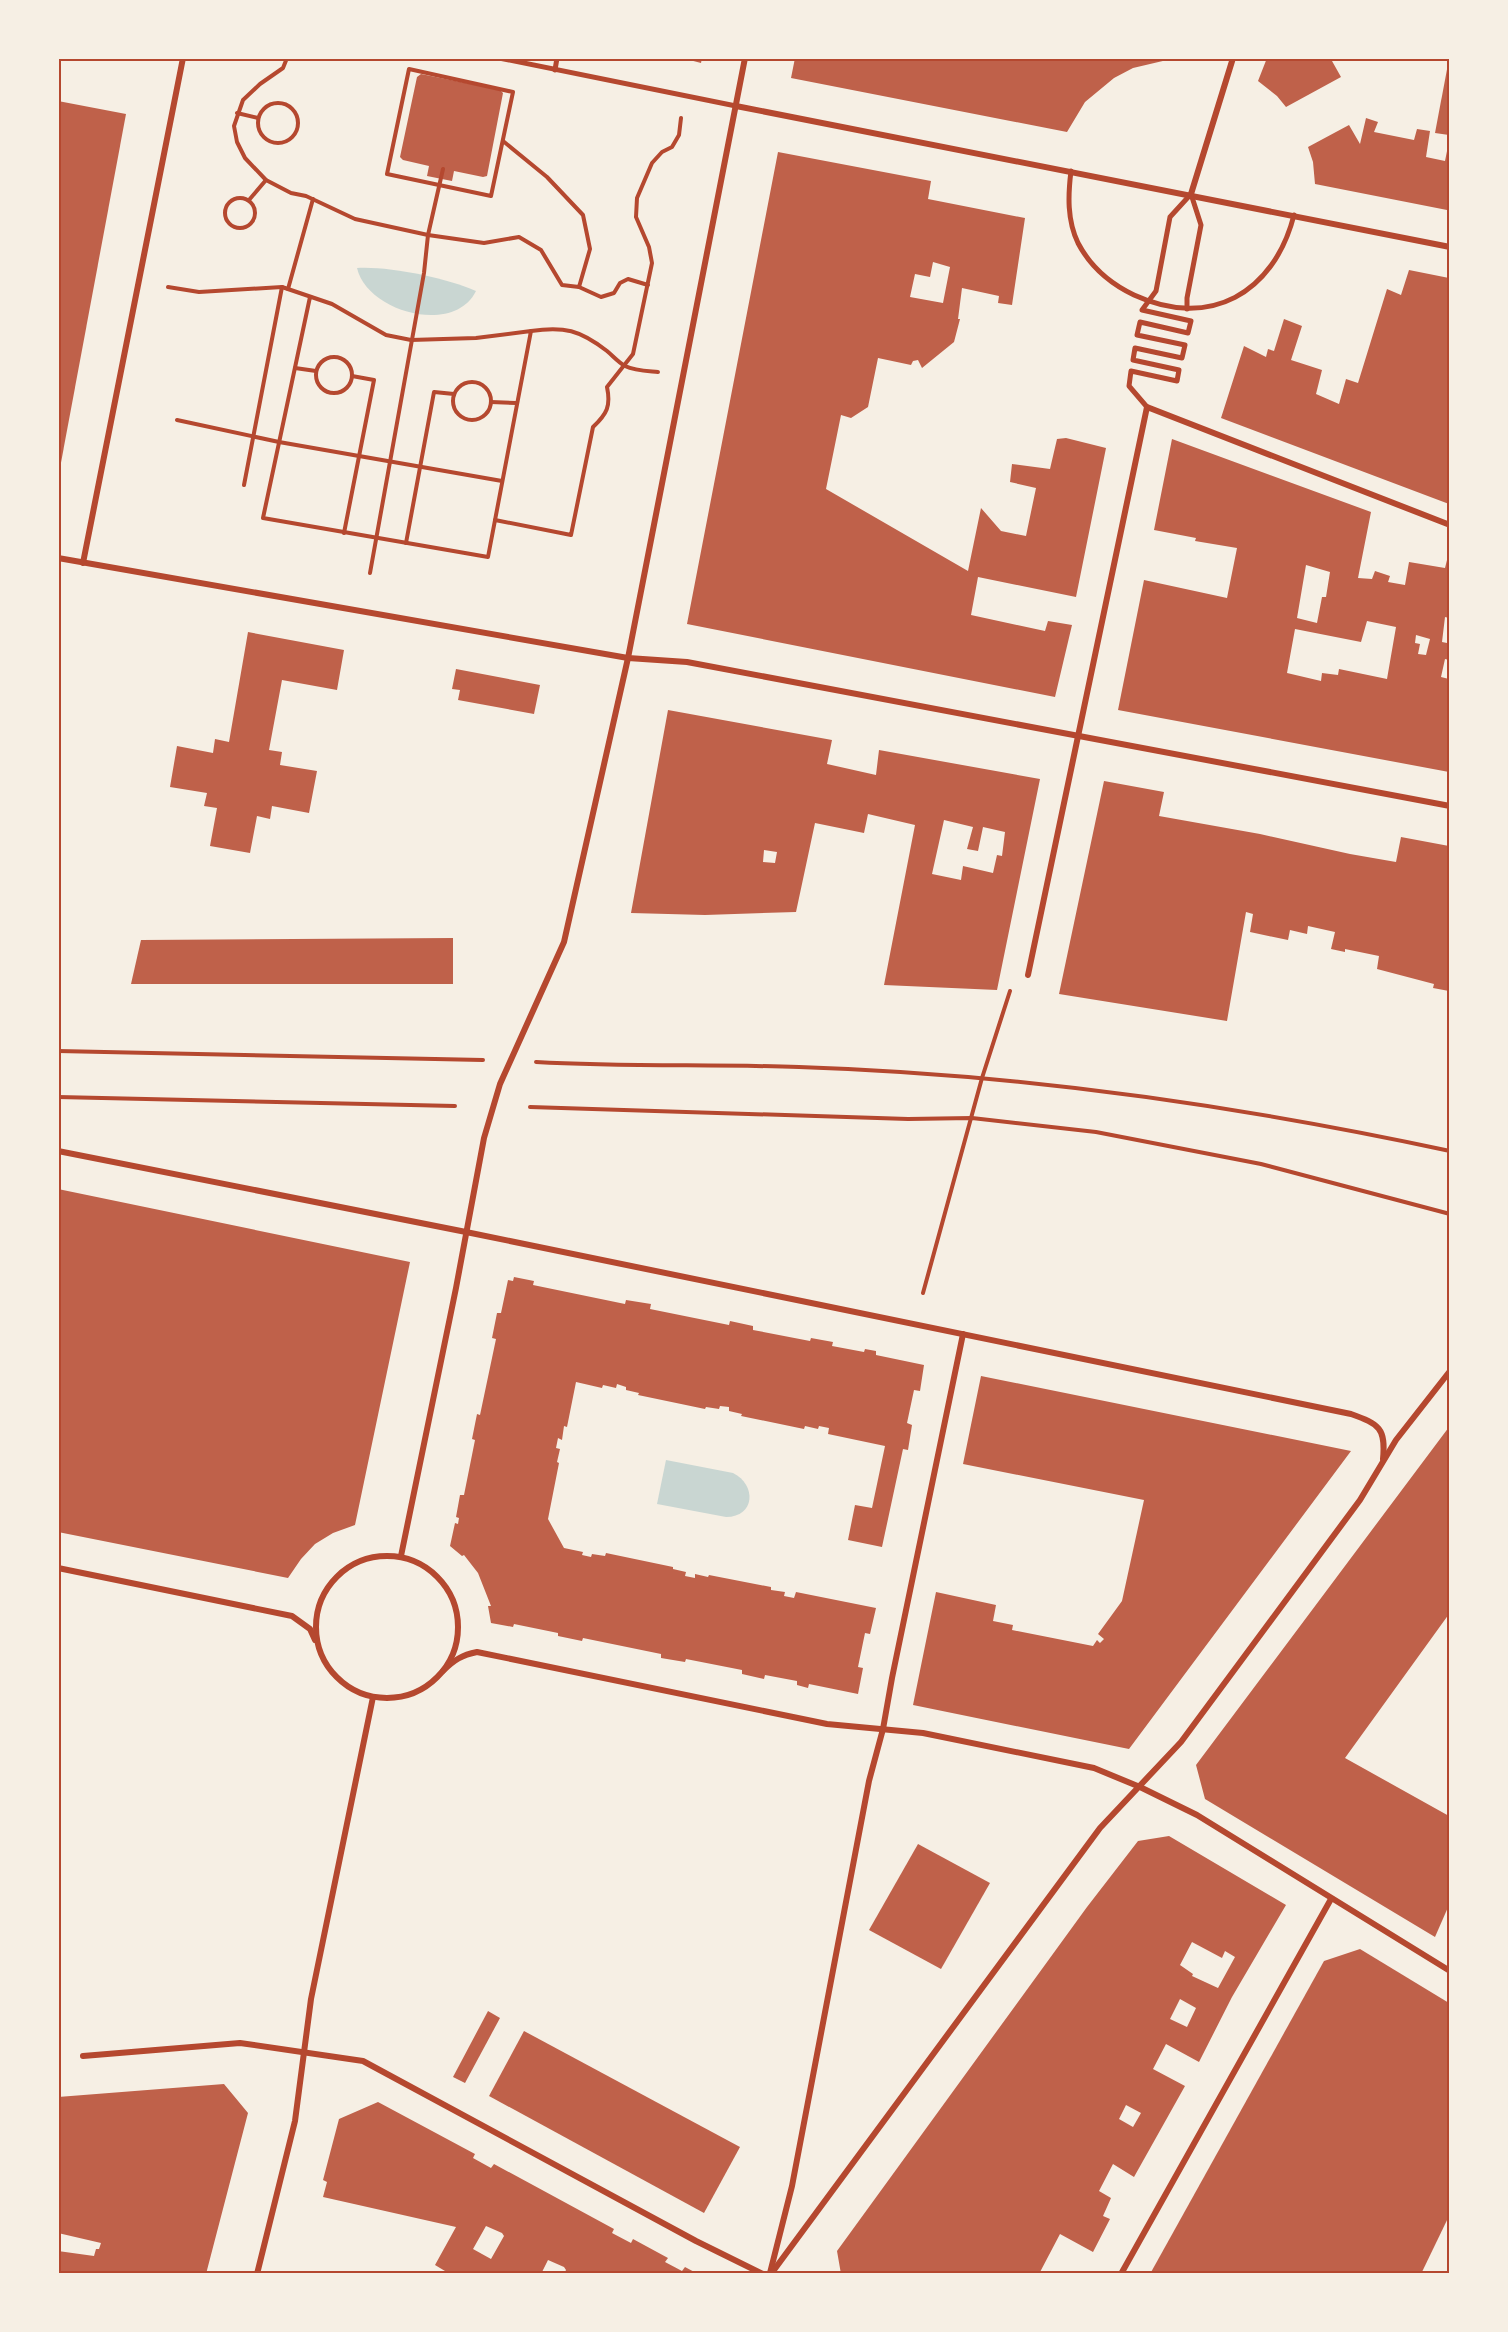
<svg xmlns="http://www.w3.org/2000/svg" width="1508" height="2332" font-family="Bitter,serif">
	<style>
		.water { fill: #c9d6d2 }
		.building { fill: #bf614a; fill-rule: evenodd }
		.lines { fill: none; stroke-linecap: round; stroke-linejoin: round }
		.path { stroke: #b5482f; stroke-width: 4 }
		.pedestrian { stroke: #b5482f; stroke-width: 5 }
		.minor { stroke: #b5482f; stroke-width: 6 }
		.neatline { fill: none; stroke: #b5482f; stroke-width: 2 }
	</style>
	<rect width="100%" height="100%" fill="#f6efe4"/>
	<g class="water">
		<path d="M357,268C389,266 446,278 476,291C454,336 367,312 357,268Z"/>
		<path d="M666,1460L733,1473C757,1485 755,1517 726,1517L657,1504Z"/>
	</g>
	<g class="building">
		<polygon points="682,58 702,58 701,63"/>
		<polygon points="795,58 1167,58 1167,60 1133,68 1114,78 1085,102 1067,132 791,78"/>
		<polygon points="1267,58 1324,58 1332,61 1341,77 1286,107 1277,96 1258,81"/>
		<polygon points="1448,64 1449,64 1449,135 1435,133"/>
		<polygon points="421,74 500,90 503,93 487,176 483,177 454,171 452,181 427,176 429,166 403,160 400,157 417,77"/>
		<polygon points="58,101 126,114 60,468 58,468"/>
		<polygon points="1366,118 1378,122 1374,132 1414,140 1417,129 1430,131 1426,157 1445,161 1449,141 1449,202 1447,210 1315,184 1313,162 1308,147 1349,125 1360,144"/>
		<path d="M778,152L931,181L928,199L1025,218L1012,305L998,303L999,296L962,288L958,319H960L954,342L922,368L918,360L913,361L911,365L878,358L868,407L851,418L841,415L826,489L968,571L981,508L1001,531L1026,536L1036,488L1010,482L1012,464L1050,469L1057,439L1066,438L1106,448L1076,597L978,577L971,615L1045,631L1048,621L1072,625L1055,697L687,624ZM933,262L950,267L943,303L910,297L915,274L930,277Z"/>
		<polygon points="1409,270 1449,278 1449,504 1221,418 1244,346 1266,357 1268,349 1274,351 1284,319 1302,326 1291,360 1322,370 1316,394 1339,404 1346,379 1358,383 1387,289 1401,295"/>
		<path d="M1172,439L1371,512L1358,578L1372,579L1375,571L1390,576L1388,582L1405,585L1409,562L1445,568L1449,552V618L1445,617L1442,642L1447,643V647L1449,648V660L1445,659L1441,677L1449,679V772L1118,710L1144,580L1227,598L1237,548L1195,541L1196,538L1154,530ZM1306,565L1330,572L1326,597H1322L1317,623L1297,618ZM1367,621L1396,627L1387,679L1339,669L1338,675L1322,673L1321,681L1287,673L1295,629L1361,642ZM1416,635L1430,639L1426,655L1418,654L1420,644L1415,643Z"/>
		<polygon points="248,632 344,650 337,690 282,680 269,750 282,752 280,765 317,771 309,813 272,806 270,819 257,816 250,853 210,846 217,808 204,806 207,793 170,787 177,746 213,753 215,739 229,742"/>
		<polygon points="456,669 540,685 534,714 458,700 460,690 452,689"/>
		<path d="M668,710L832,740L827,764L876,775L879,750L1040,779L997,990L884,985L915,825L868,814L864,833L815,823L796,912L705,915L631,913ZM944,820L973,827L967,849L978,851L983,827L1005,832L1002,856L997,855L993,873L963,866L961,880L932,874ZM764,850L777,852L775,863L763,862Z"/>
		<polygon points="1104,781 1164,792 1159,816 1260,834 1350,854 1396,862 1401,837 1449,846 1449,991 1433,988 1434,984 1377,969 1379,956 1345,949 1345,952 1331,949 1335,932 1308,926 1307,934 1290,930 1288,940 1250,932 1253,914 1246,912 1227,1021 1059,994"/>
		<polygon points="453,938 453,984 131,984 141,940"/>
		<polygon points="58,1189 410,1262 355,1525 333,1533 315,1544 301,1559 288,1578 58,1532"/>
		<polygon points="514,1277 534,1281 533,1285 625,1304 626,1300 651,1304 650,1309 729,1325 730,1321 753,1326 753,1330 810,1341 811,1338 833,1342 832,1346 864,1352 865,1349 876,1351 876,1355 924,1365 920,1391 914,1390 907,1423 912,1425 908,1450 903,1449 882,1547 848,1540 855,1505 872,1508 885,1446 828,1434 829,1428 819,1426 818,1429 805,1426 804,1429 741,1416 742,1414 729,1411 729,1407 720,1406 719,1409 706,1407 705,1409 638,1395 639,1393 626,1390 626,1387 617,1384 616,1388 603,1385 602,1388 576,1382 567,1427 564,1426 562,1440 558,1438 556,1448 560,1449 557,1462 559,1463 548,1519 564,1548 583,1552 582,1555 591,1557 592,1554 605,1556 606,1553 673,1567 673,1569 686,1572 685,1576 695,1578 695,1574 708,1577 709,1575 771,1587 771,1590 785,1592 784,1596 794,1598 796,1592 876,1608 870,1634 865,1633 858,1667 863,1668 858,1694 809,1684 808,1688 797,1685 797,1681 765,1675 764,1679 742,1674 742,1670 686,1659 685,1662 661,1658 661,1654 583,1638 582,1641 558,1636 558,1633 514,1624 513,1627 491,1623 488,1606 491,1606 478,1573 464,1555 462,1556 450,1546 455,1523 458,1524 459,1518 456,1517 460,1495 464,1495 475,1440 472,1439 477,1414 480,1415 496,1339 492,1338 497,1313 501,1313 508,1280 513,1281"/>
		<polygon points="981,1376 1351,1451 1129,1749 913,1705 936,1592 996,1605 993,1621 1013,1625 1012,1630 1093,1646 1097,1640 1100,1643 1104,1639 1098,1634 1122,1601 1144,1500 963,1464"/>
		<polygon points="1449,1427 1449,1614 1345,1758 1449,1816 1449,1905 1435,1937 1205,1799 1196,1765"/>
		<path d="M1169,1836L1286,1905L1232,1997L1199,2062L1166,2044L1153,2069L1185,2086L1134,2177L1113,2164L1099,2191L1111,2198L1103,2216L1110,2219L1093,2252L1060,2234L1039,2274H841L837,2251L1087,1907L1138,1841ZM1192,1942L1222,1958L1225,1951L1235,1957L1218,1988L1192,1976L1193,1974L1180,1965ZM1180,1999L1196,2008L1187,2027L1170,2019ZM1126,2105L1141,2113L1133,2127L1119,2119Z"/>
		<polygon points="918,1844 990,1883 941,1969 869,1930"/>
		<polygon points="1360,1949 1449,2003 1449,2216 1421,2274 1150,2274 1324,1961"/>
		<polygon points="488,2011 500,2018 465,2083 453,2077"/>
		<polygon points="524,2031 740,2147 704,2213 489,2096"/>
		<polygon points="224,2084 248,2113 206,2274 58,2274 58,2251 94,2256 96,2249 99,2249 101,2243 58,2233 58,2097"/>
		<path d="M378,2102L475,2154L473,2158L491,2168L494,2164L614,2229L612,2233L631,2243L633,2239L668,2258L665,2262L682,2271L685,2267L698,2274H564L566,2270L564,2267L548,2260L541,2274H450L435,2265L456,2227L323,2197L327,2182L323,2180L339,2119ZM486,2226L502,2233L504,2236L491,2259L473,2249Z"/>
	</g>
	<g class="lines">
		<g class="path">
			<polyline points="287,58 283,68 260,84 243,100 234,126 237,142 245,158 266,180 291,193 306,196 355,219 428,235 484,243 519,237 541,250 562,285 579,287 590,249 583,215 547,177 503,141"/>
			<polygon points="409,69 513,92 491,196 387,174"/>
			<circle cx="278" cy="123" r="20"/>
			<polyline points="237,113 258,118"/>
			<circle cx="240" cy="213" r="15"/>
			<polyline points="249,200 266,180"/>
			<polyline points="168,287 199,292 282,287 332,304 386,335 411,340 476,338 531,331 488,557 263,518 310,297"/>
			<polyline points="579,287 601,297 614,293 620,283 628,279 648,285"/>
			<polyline points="288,289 313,199"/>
			<path d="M531,331C564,326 580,330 607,351C613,356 618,362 625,366C635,371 647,371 658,372"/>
			<circle cx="334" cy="375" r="18"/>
			<polyline points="295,368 316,371"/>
			<circle cx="472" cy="401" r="19"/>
			<polyline points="491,402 516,403"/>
			<polyline points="177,420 279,442 502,481"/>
			<polyline points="244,485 282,287"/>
			<path d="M495,520L571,535L593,427C607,414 611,406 607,387L633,354L652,263L649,247L636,217L637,198L652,163L662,152L672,147L679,135L681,118"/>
			<polyline points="344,533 374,380 352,376"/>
			<polyline points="406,543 434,392 454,394"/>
			<polyline points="370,573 424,273 428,235 443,169"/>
			<polyline points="58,1051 483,1060"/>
			<path d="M536,1062C624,1067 711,1064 799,1067C1018,1074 1236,1105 1450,1151"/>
			<polyline points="58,1097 455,1106"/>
			<polyline points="530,1107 908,1119 972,1118 1096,1132 1261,1164 1450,1214"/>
			<polyline points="923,1293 982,1078 1010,991"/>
		</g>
		<g class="pedestrian">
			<polyline points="499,58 736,106"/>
			<polyline points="555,70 557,58"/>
			<path d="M1071,171C1068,195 1067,220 1078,243C1090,266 1111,284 1134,295C1210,330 1274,293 1294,215"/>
			<polyline points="1147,407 1129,386 1131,371 1177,381 1179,370 1133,360 1135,348 1182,358 1185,345 1137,335 1140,322 1188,333 1191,321 1142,310 1156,291 1170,217 1191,194 1201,225 1187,298 1187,309"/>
		</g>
		<g class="minor">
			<polyline points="736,106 1450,247"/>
			<polyline points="1191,194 1233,58"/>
			<polyline points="58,558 628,658 687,662 1450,806"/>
			<polyline points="83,563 183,58"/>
			<polyline points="1028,975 1147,407 1450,525"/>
			<path d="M58,1151L466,1232L1351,1414C1379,1424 1386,1428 1383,1459"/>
			<circle cx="387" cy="1627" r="71"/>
			<polyline points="401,1556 456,1288 484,1138 500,1084 564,942 628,658 745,58"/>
			<polyline points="58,1568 292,1616 310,1629 315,1640"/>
			<path d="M443,1671C454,1660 462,1655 477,1652L827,1724L923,1733L1094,1768L1140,1787L1197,1815L1450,1971"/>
			<polyline points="83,2056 240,2043 363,2061 696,2241 763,2274"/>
			<polyline points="770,2273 792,2186 869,1781 883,1729 892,1678 963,1334"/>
			<polyline points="257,2274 295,2121 311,1999 373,1697"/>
			<polyline points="771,2274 1100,1828 1181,1742 1360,1500 1396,1440 1450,1371"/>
			<polyline points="1121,2274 1331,1899"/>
		</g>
	</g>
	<rect width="1508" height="2332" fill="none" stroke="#f6efe4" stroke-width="120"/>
	<rect x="60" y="60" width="1388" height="2212" class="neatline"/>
</svg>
